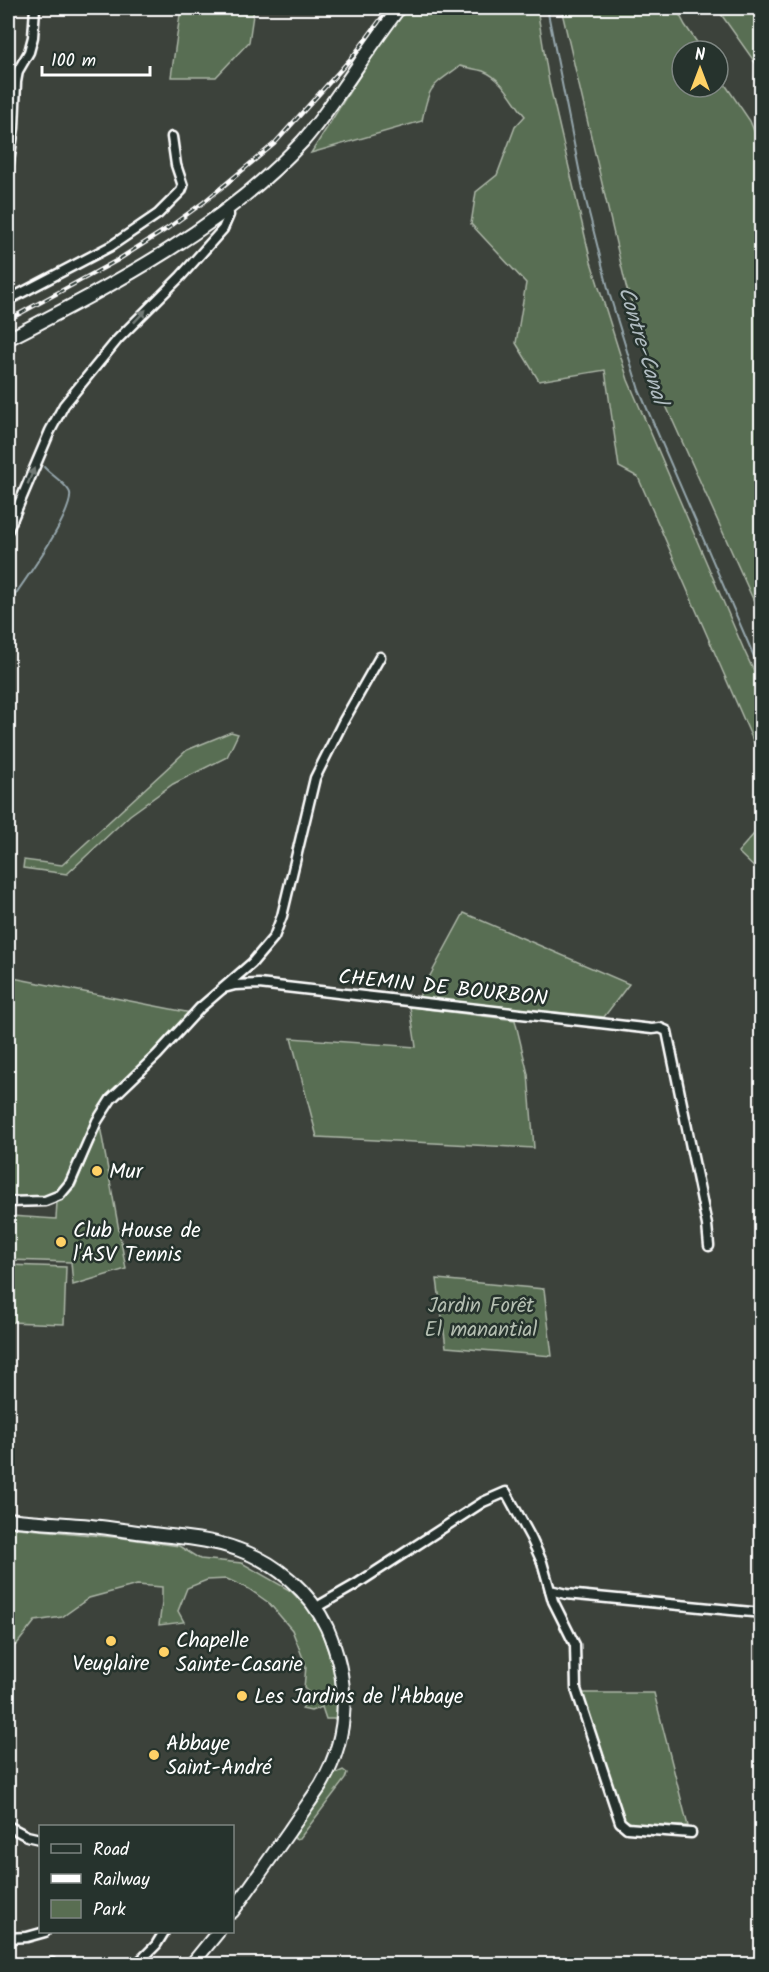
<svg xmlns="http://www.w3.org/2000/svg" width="769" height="1972" font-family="Kalam,sans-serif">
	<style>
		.green { fill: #596e52; stroke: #acb6a8; stroke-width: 1.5 }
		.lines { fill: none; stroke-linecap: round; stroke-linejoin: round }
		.stream { stroke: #95a6ac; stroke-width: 2 }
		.minor-casing { stroke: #fff; stroke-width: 13 }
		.secondary-casing { stroke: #fff; stroke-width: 16 }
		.minor { stroke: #26332d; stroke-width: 8 }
		.secondary { stroke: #26332d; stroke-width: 12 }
		.rail-casing { stroke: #fff; stroke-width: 4.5 }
		.rail { stroke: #26332d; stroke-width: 2; stroke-dasharray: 7; stroke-linecap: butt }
		.oneway { fill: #727a76 }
		.poi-dot { fill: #ffd166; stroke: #26332d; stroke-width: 2 }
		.labels { text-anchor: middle; stroke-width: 5; stroke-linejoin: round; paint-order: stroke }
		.street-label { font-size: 21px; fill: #fff; stroke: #26332d }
		.poi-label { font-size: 21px; fill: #fff; stroke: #26332d; text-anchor: start }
		.park-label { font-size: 21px; fill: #b4beb1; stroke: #26332d }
		.water-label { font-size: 22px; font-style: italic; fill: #b0bcc1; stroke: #26332d }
	</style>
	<rect width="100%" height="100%" fill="#3c423b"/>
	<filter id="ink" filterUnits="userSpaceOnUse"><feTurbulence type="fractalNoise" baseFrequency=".0167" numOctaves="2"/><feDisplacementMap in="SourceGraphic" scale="12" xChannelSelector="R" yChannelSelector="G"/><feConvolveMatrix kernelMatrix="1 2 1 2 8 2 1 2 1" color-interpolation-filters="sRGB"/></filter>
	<g filter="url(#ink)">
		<g class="green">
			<polygon points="181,8 254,8 249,42 216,77 171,77"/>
			<path d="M405,8H537L549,82L591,262L628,380L744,650L761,687V759L638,477L619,467L605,370L539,381L516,343L526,283L471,224L476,192L497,175L515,127L525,116C512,100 503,79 483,71C476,69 467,68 460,66C431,87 429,85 422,121L311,153L382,40Z"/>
			<polygon points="561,8 676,8 685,25 703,51 682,51 682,87 718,87 718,74 750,121 761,148 761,617 663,399 626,286"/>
			<polygon points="718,8 761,8 761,71 718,10"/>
			<polygon points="231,732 238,734 227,757 173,784 130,815 67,874 23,868 24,860 62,865 187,750"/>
			<polygon points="761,826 761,874 738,852"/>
			<polygon points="464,913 629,984 604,1017 418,998"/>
			<polygon points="8,977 191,1013 99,1109 74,1172 67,1183 50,1195 36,1197 8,1197"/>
			<polygon points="410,1007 515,1020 528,1074 534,1148 317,1137 291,1038 416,1047"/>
			<polygon points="100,1126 126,1269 73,1285 71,1262 9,1260 11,1216 56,1219 57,1202 75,1187"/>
			<polygon points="8,1265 66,1267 64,1324 8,1322"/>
			<polygon points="437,1279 544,1289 552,1356 446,1347"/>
			<polygon points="8,1527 123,1538 179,1546 200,1559 242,1563 291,1591 317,1619 334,1669 337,1706 335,1719 326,1719 322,1707 311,1711 302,1709 309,1693 304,1688 306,1666 292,1630 269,1603 249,1589 227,1579 207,1580 187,1588 178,1611 184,1622 159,1625 162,1603 162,1587 137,1585 89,1598 62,1617 35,1621 17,1644 8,1651"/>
			<polygon points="579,1693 654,1693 688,1826 635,1825 622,1818"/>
			<polygon points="343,1770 347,1773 345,1779 300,1838 295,1839 293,1832 332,1775"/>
		</g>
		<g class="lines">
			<g class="stream">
				<polyline points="547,8 583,189 610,296 639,390 762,675"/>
				<path d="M8,605C21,586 74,513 70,493C68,485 50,474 44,467"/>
			</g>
			<g class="minor-casing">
				<g id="minor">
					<polyline points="8,169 14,128 16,82 18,71 29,52 33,37 35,8"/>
					<polyline points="8,300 111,246 158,214 181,191 183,186 176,165 172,137"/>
					<polyline points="8,530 50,431 64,405 118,339 181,276 223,229 229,215 228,209"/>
					<polyline points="224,988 235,985 259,984 652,1029 660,1028 667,1031 707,1225 709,1246"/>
					<polyline points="8,1202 45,1201 60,1195 70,1183 97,1121 111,1099 157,1055 200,1008 252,963 274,937 282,916 315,778 343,722 380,657"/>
					<polyline points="550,1590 553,1601 575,1645 576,1689 620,1822 627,1828 691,1833"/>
					<polyline points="315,1608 355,1585 483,1502 506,1492 531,1538 542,1562 550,1590 566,1594 762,1613"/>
					<polyline points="8,1826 27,1836 40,1839"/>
					<polyline points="8,1938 27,1937 45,1932"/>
					<polyline points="51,1964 52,1963"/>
					<polyline points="137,1964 156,1945 164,1932"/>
				</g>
			</g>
			<g class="secondary-casing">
				<g id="secondary">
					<path d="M8,339C112,285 222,229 303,141C318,124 331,105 344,86C362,60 380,33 399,8"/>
					<path d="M8,1519C31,1522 56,1523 80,1525C107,1527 134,1532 161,1535C187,1538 213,1540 237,1549C275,1562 310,1591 327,1628C350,1681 350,1735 321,1785C311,1800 300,1815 290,1830C271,1857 252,1885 232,1912"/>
					<polyline points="192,1964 218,1932"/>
				</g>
			</g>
			<use href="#minor" class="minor"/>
			<use href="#secondary" class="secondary"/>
			<g class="rail-casing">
				<polyline id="rail" points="8,320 116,261 168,228 204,202 274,144 354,55 389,8"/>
			</g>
			<use href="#rail" class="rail"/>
		</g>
		<defs><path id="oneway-solid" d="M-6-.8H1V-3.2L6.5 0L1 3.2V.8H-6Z" transform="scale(1.5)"/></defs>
		<g class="oneway">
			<use href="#oneway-solid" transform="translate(140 316) rotate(-47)"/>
			<use href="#oneway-solid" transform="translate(31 476) rotate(-68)"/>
		</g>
	</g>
	<g class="poi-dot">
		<circle cx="97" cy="1171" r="6"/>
		<circle cx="61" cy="1242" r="6"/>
		<circle cx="111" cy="1641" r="6"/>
		<circle cx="164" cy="1652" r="6"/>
		<circle cx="242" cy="1696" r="6"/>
		<circle cx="154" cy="1755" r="6"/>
	</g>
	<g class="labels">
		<g class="street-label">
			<text transform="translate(443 987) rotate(6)" y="7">CHEMIN DE BOURBON</text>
		</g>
		<g class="poi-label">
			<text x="109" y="1178">Mur</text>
			<text x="73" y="1237">Club House de<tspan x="73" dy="24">l'ASV Tennis</tspan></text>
			<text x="176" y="1647">Chapelle<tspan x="176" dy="24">Sainte-Casarie</tspan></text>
			<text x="111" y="1670" text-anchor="middle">Veuglaire</text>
			<text x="254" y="1703">Les Jardins de l'Abbaye</text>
			<text x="166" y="1750">Abbaye<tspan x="166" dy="24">Saint-André</tspan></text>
		</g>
		<g class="park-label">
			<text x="481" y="1312">Jardin Forêt<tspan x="481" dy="24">El manantial</tspan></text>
		</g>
		<g class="water-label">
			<text transform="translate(644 345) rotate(73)" y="8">Contre-Canal</text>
		</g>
	</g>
	<rect width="769" height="1972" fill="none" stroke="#26332d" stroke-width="30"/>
	<rect x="15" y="15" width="739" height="1942" fill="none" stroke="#fff" stroke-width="2" filter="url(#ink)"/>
	<rect x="39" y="1825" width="195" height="108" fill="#26332d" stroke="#7d8581" stroke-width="1.5"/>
	<rect x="51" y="1844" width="30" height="9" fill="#26332d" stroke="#7d8581" stroke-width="1.5"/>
	<text x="93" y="1855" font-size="18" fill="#ffffff">Road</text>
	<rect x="51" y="1874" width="30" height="9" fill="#ffffff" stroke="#7d8581" stroke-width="1.5"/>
	<text x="93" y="1885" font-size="18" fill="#ffffff">Railway</text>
	<rect x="51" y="1900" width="30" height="18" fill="#596e52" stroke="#7d8581" stroke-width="1.5"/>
	<text x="93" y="1915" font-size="18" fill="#ffffff">Park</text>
	<g transform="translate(700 69)"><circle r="28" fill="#26332d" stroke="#7d8581" stroke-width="1.5"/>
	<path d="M0-4.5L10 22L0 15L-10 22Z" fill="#ffd166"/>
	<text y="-9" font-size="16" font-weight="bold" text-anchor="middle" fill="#ffffff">N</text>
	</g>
	<path d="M42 66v9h108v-9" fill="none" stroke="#ffffff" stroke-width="3"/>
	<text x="51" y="66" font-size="18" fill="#ffffff" stroke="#26332d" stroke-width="4.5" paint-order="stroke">100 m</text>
</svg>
